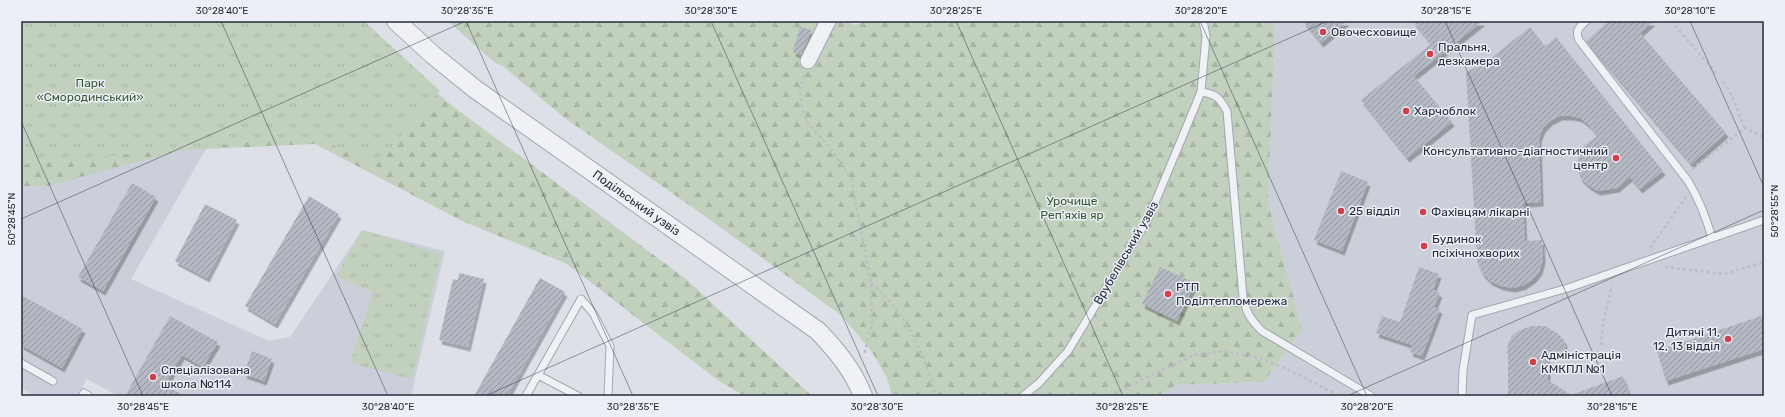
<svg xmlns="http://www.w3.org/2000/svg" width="1785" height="417" font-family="Rubik,sans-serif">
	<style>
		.built { fill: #cbcfd9 }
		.forest { fill: url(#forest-firs) }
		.park { fill: url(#park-tufts) }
		.building { fill: url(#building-hatch); filter: url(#shadow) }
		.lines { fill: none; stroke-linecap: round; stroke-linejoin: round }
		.service-casing { stroke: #a2a7b1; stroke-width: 9 }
		.minor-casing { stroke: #a2a7b1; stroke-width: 17 }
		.tertiary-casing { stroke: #a2a7b1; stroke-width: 20 }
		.path { stroke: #bbbec5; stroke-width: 2.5; stroke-dasharray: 3 3; stroke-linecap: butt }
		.service { stroke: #eff1f5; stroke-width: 7 }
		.minor { stroke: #eff1f5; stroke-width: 15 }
		.tertiary { stroke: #eff1f5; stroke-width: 18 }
		.ticks { fill: none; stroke: #262d3d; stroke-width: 1; stroke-opacity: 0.45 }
		.poi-dot { fill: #cf3e49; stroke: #eceff5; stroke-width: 1.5 }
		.labels { text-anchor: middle; stroke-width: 3; stroke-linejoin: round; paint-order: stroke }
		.poi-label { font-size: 12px; fill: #262d3d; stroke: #eceff5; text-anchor: start }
		.park-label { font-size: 12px; fill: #385933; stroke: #eceff5 }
		.street-label { font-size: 12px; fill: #262d3d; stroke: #eceff5 }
		.neatline { fill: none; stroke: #262d3d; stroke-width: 1.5 }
		.ticks-label { font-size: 10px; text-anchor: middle; fill: #262d3d }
	</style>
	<defs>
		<pattern id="forest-firs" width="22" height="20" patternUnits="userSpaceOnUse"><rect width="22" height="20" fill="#c1d1be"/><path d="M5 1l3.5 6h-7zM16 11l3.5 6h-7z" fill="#a6b4a4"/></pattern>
		<pattern id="park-tufts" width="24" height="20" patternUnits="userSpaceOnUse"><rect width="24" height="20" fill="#c1d1be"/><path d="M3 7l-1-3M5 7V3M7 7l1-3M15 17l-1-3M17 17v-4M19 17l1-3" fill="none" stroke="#a6b4a4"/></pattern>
		<pattern id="building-hatch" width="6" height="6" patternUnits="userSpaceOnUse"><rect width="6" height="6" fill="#b4b9c4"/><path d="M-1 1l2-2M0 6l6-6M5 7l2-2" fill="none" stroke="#9297a0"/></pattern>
		<filter id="shadow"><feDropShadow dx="2.5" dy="4.5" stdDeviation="0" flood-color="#0004"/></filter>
	</defs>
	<rect width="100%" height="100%" fill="#dde0e7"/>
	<g class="built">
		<polygon points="1275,21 1764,21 1764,396 1158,396 1177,385 1264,382 1302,329 1268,203"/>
		<polygon points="206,147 206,149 131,279 269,341 290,337 362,230 445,251 411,396 118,396 87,379 77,396 34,396 21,388 21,165"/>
	</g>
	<g class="forest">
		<polygon points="21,21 354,21 450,104 686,279 812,396 744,396 716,379 567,264 462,221 315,144 182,150 47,186 21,186"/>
		<polygon points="448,21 847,21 853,25 870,21 1275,21 1268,203 1302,329 1264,382 1177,385 1158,396 892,396 887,378 872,352 842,316 709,219 562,116 503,66 495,63"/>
	</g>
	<g class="park">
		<polygon points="21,21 364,21 440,91 377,164 312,136 21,165"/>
		<polygon points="362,230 441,254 412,379 350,363 373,293 337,276"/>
	</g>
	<g class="building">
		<polygon points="1303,21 1347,21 1321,43"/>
		<polygon points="1413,21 1483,21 1414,76 1452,122 1407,158 1361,100 1431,44"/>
		<polygon points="1609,21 1653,21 1640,33 1726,133 1691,164 1586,41"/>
		<polygon points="800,27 812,30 801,55 793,52"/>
		<polygon points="1530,27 1545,46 1556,37 1663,171 1640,189 1630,177 1617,188 1598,191 1589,186 1581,179 1577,167 1578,156 1584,146 1597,136 1589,125 1580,118 1571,116 1560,116 1550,121 1543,128 1539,138 1541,202 1523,203 1525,241 1542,240 1543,259 1540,270 1534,278 1524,285 1513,288 1501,286 1490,281 1482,273 1477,261 1466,72 1486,62"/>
		<polygon points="1341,171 1368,182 1342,251 1314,240"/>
		<polygon points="132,183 156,197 103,291 78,277"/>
		<polygon points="309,196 339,214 275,324 245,306"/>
		<polygon points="205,204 237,220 207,278 175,261"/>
		<polygon points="1160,267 1195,283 1177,321 1142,304"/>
		<polygon points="1419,267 1439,274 1433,290 1440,293 1434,307 1440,309 1422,356 1410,352 1412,345 1376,333 1382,316 1400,322"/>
		<polygon points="459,273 484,279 468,347 439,340 453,279 458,280"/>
		<polygon points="540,278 565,292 507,396 474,396"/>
		<polygon points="21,295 83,329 62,368 21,345"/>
		<polygon points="1764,315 1764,349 1666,381 1657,351"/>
		<polygon points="170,316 218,342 203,367 182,355 165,385 184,396 125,396"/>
		<polygon points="1531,326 1545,326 1557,333 1564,340 1567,354 1548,354 1548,380 1571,395 1623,376 1630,396 1508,396 1508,354 1507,354 1508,344 1512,336 1518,331"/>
		<polygon points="252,351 272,359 264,381 244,374"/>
	</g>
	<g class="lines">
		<g class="service-casing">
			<g id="service">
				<path d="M1586,21C1579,27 1575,31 1579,40L1688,181C1699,199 1706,217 1712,238"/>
				<path d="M1201,92C1216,94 1219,97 1227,111L1243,297C1246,313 1251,320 1262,331L1371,396"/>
				<polyline points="21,363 53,381"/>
				<polyline points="538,375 578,396"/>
				<polyline points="82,396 84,393 89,396"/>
				<polyline points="526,396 581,299 593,313 610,346 608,396"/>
				<polyline points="1023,396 1039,383 1068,351 1149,217 1201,92 1206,36 1203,21"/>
				<polyline points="1462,396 1463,370 1472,315 1568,288 1764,220"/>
			</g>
		</g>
		<g class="minor-casing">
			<polyline id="minor" points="808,61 828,21"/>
		</g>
		<g class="tertiary-casing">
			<g id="tertiary">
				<path id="s1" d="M396,21L433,55L475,89L818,331C837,351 853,370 863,396"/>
			</g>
		</g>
		<g class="path">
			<polyline points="1671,21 1716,73"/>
			<polyline points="804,75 800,90 802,107 808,123 830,148 851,179 871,283 872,323 864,355"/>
			<path d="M1723,82C1736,98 1736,111 1745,128"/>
			<polyline points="1692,169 1745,128 1764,137"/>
			<polyline points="1650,248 1686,197"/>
			<polyline points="1665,267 1724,274 1764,262"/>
			<path d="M871,283C904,311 926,354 935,396"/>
			<polyline points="1601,345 1603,322 1612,285"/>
			<polyline points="1108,396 1194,355 1225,351 1262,359 1295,373 1339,396"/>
		</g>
		<use href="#service" class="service"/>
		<use href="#minor" class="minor"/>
		<use href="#tertiary" class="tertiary"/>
	</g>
	<path class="ticks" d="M221,21L388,396M466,21L633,396M711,21L878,396M956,21L1123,396M1200,21L1367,396M1445,21L1612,396M1690,21L1764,187M21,121L143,396M21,219L466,21M485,396L1328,21M1347,396L1764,210"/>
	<g class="poi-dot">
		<circle cx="1323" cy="32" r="4"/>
		<circle cx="1430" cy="54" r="4"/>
		<circle cx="1406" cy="111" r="4"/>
		<circle cx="1616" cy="158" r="4"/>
		<circle cx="1341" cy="211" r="4"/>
		<circle cx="1423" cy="212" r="4"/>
		<circle cx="1424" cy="246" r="4"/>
		<circle cx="1168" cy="294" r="4"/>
		<circle cx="1728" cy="339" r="4"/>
		<circle cx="1533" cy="362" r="4"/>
		<circle cx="153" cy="377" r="4"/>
	</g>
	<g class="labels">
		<g class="poi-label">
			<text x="1331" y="36">Овочесховище</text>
			<text x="1438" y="51">Пральня,<tspan x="1438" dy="14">дезкамера</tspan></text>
			<text x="1414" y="115">Харчоблок</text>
			<text x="1608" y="155" text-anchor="end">Консультативно-діагностичний<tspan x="1608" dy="14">центр</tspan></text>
			<text x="1349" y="215">25 відділ</text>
			<text x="1431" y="216">Фахівцям лікарні</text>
			<text x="1432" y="243">Будинок<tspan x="1432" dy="14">псіхічнохворих</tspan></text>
			<text x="1176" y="291">РТП<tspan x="1176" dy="14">Поділтепломережа</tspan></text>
			<text x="1720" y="336" text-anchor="end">Дитячі 11,<tspan x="1720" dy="14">12, 13 відділ</tspan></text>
			<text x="1541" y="359">Адміністрація<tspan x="1541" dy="14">КМКПЛ №1</tspan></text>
			<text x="161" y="374">Спеціалізована<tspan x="161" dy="14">школа №114</tspan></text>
		</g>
		<g class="park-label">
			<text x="90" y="87">Парк<tspan x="90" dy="14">«Смородинський»</tspan></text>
			<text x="1072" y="205">Урочище<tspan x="1072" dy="14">Реп'яхів яр</tspan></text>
		</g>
		<g class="street-label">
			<text dy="4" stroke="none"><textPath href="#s1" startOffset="302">Подільський узвіз</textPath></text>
			<text transform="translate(1126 253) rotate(-60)" y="4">Врубелівський узвіз</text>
		</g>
	</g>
	<rect width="1785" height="417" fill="none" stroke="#eceff5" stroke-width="44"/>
	<rect x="22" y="22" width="1741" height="373" class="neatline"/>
	<g class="ticks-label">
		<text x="222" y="14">30°28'40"E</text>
		<text x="467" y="14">30°28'35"E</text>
		<text x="711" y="14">30°28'30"E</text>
		<text x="956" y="14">30°28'25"E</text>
		<text x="1201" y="14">30°28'20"E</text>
		<text x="1446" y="14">30°28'15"E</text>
		<text x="1690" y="14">30°28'10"E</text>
		<text transform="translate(1774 211) rotate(-90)" y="4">50°28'55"N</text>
		<text transform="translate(11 219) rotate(-90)" y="4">50°28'45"N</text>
		<text x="143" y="410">30°28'45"E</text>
		<text x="388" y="410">30°28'40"E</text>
		<text x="633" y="410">30°28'35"E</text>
		<text x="877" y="410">30°28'30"E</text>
		<text x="1122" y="410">30°28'25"E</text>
		<text x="1367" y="410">30°28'20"E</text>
		<text x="1612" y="410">30°28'15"E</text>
	</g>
</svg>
